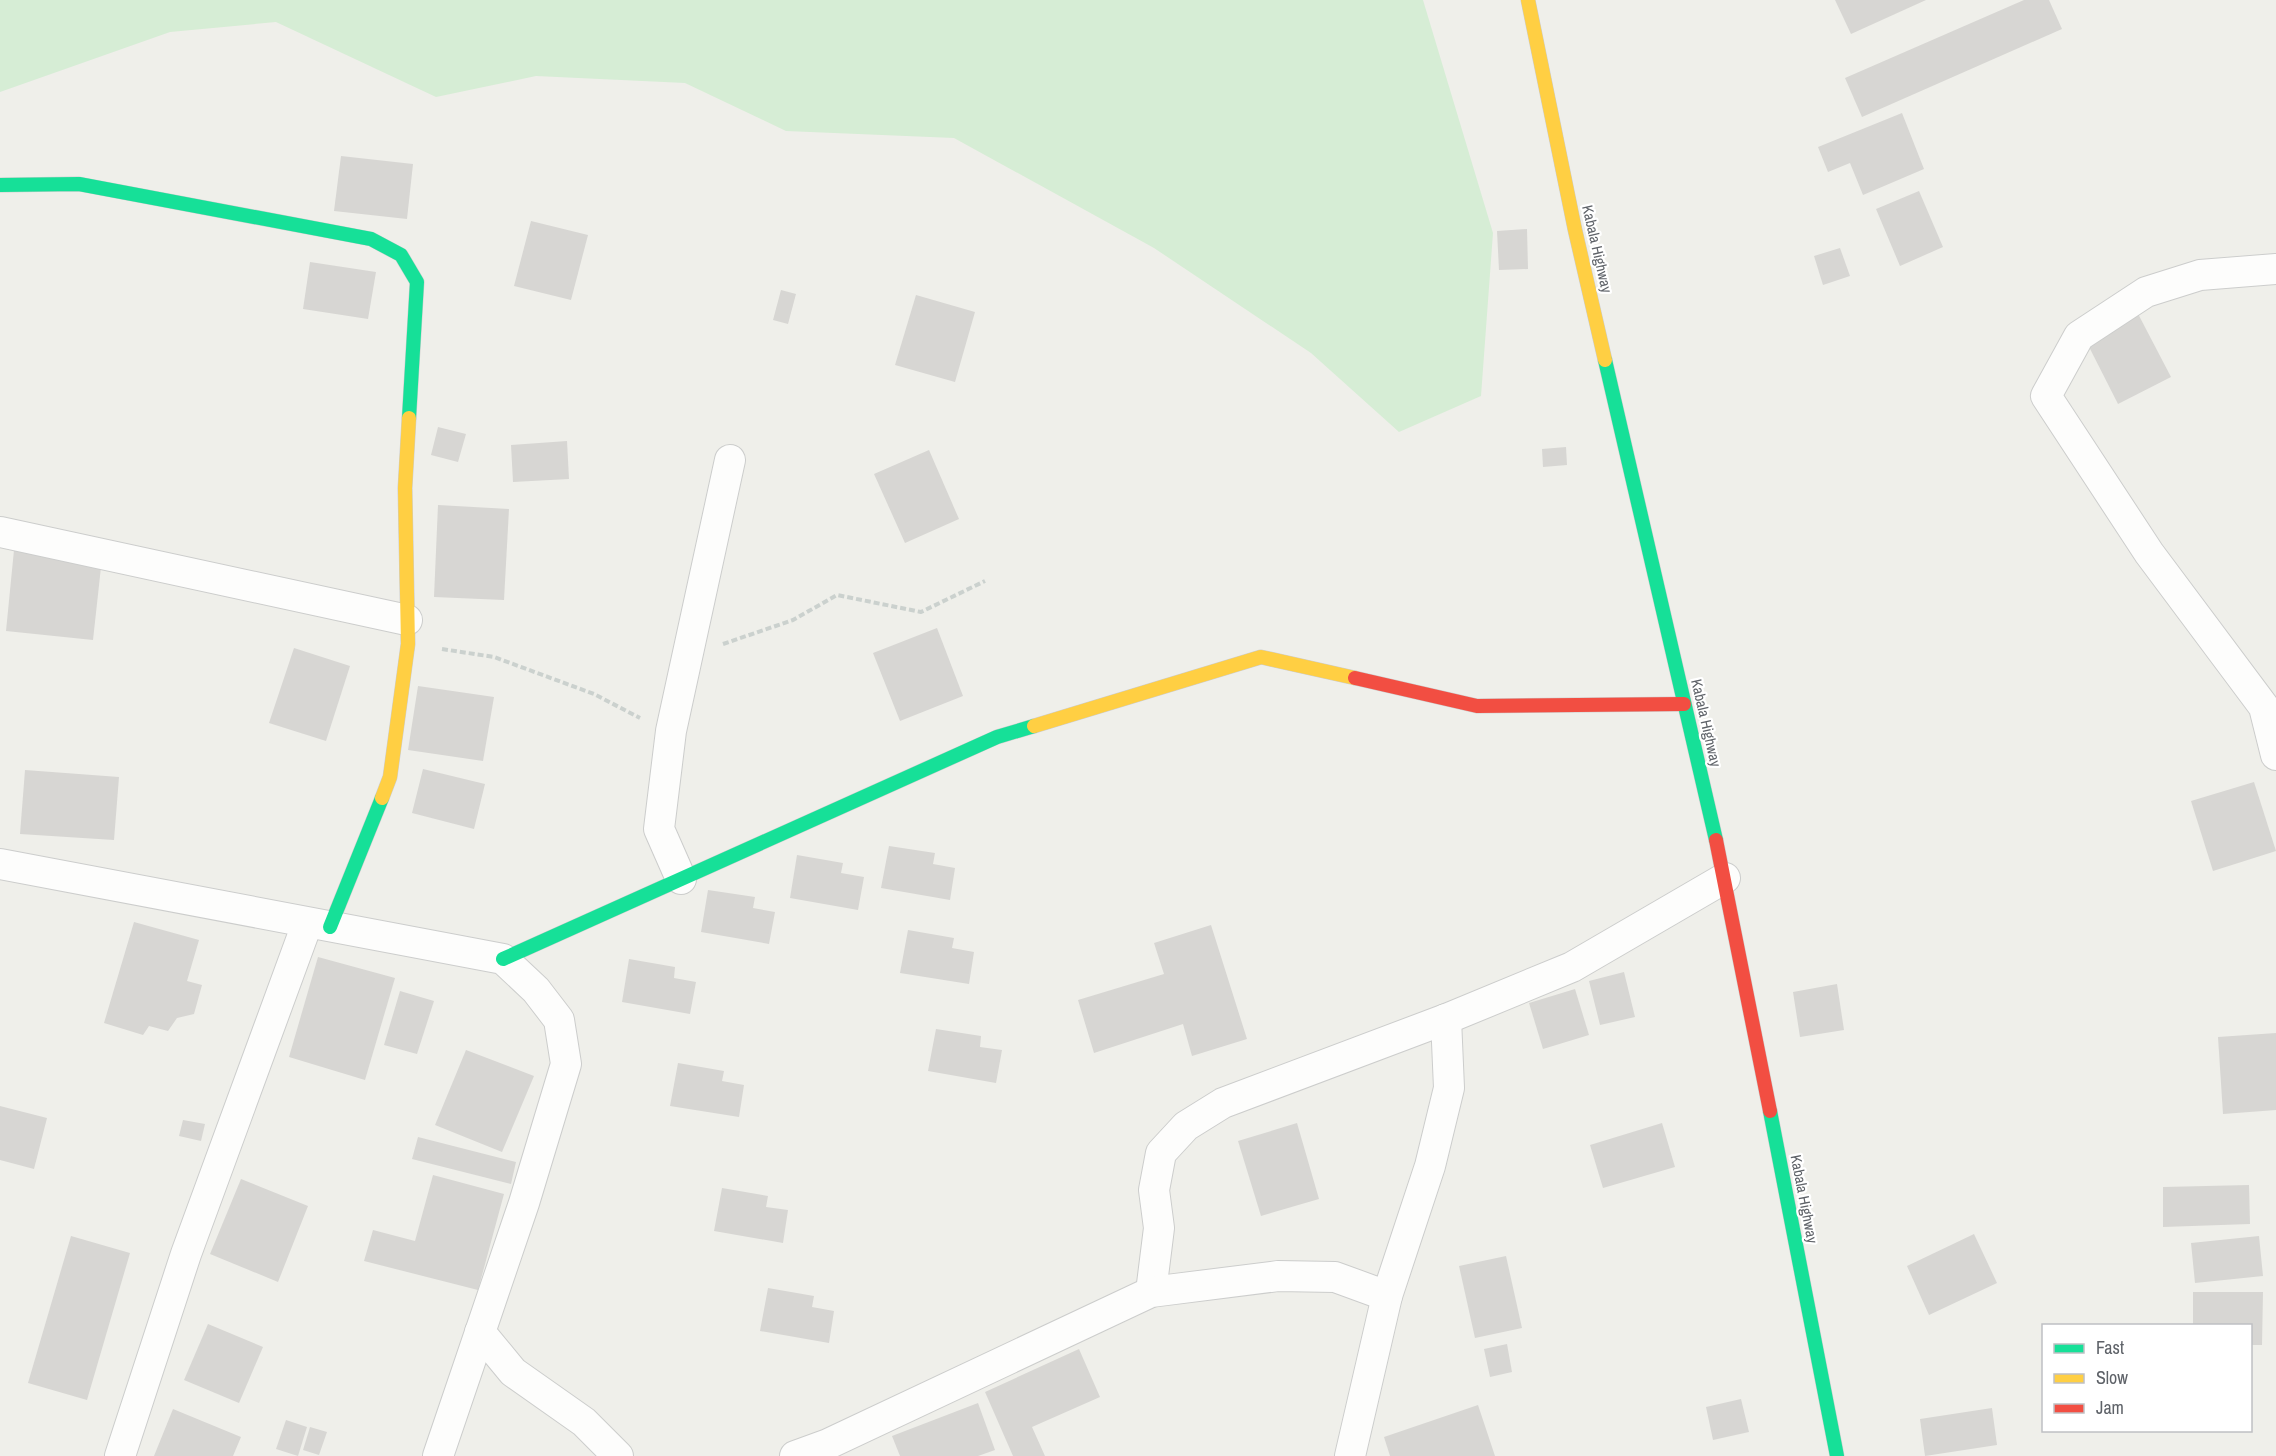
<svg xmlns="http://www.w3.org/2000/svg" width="2276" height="1456" font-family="'Archivo Narrow',sans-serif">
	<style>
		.green { fill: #d6edd5 }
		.building { fill: #d7d6d3 }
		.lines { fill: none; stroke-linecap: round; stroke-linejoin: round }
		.street-casing { stroke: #cccdcc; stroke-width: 32 }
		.fast-casing { stroke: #cdcdcd; stroke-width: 15 }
		.slow-casing { stroke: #cdcdcd; stroke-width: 15 }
		.jam-casing { stroke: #cdcdcd; stroke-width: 15 }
		.path { stroke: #cbd1ce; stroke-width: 4; stroke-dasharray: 6 3; stroke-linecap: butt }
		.street { stroke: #fdfdfc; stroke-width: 30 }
		.fast { stroke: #16e098; stroke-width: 14 }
		.slow { stroke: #ffcf43; stroke-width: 14 }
		.jam { stroke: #f24e42; stroke-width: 14 }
		.labels { text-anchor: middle; stroke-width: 4.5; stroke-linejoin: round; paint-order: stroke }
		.street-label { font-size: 15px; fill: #5e6268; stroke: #fff }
	</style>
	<rect width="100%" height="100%" fill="#efefea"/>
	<polygon class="green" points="0,0 1423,0 1493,233 1481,396 1399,432 1311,353 1154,248 954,138 786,131 685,83 536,76 436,97 276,22 170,32 0,92"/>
	<g class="building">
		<polygon points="1835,0 1926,0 1851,34"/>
		<polygon points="2024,0 2049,0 2062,29 1862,117 1845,78"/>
		<polygon points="1902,113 1924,169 1863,195 1850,163 1828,172 1818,147"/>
		<polygon points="341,156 413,164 407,219 334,211"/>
		<polygon points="1919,191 1943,247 1900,266 1876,209"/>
		<polygon points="531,221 588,235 571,300 514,286"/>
		<polygon points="1527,229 1528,269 1499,270 1497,231"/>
		<polygon points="1840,248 1850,276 1823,285 1814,256"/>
		<polygon points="310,262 376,272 368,319 303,309"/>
		<polygon points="781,290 796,294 788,324 773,320"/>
		<polygon points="916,295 975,312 955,382 895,365"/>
		<polygon points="2135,308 2171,377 2118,404 2083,335"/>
		<polygon points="438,427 466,434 458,462 431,455"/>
		<polygon points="567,441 569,479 513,482 511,445"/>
		<polygon points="1566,447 1567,465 1543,467 1542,449"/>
		<polygon points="929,450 959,519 905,543 874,474"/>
		<polygon points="438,505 509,509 504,600 434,597"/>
		<polygon points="14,550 102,558 93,640 6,631"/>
		<polygon points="937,628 963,696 900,721 873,653"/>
		<polygon points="294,648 350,666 326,741 269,723"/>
		<polygon points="418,686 494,697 483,761 408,750"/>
		<polygon points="423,769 485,784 474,829 412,813"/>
		<polygon points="25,770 119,777 114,840 20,834"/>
		<polygon points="2254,782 2276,851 2213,871 2191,801"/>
		<polygon points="889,846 935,853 933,864 955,868 950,900 881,888"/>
		<polygon points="797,855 843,863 841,873 864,877 858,910 790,898"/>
		<polygon points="708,890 755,897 753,908 775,912 769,944 701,932"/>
		<polygon points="134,922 199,940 187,981 202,985 194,1014 177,1018 168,1031 149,1026 143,1035 104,1023"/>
		<polygon points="1211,925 1247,1039 1192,1056 1183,1024 1094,1053 1078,1000 1164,974 1154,943"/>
		<polygon points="908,930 954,938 952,948 974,952 969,984 900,973"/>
		<polygon points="318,957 395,978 365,1080 289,1057"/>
		<polygon points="629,959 675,967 674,978 696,982 690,1014 622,1002"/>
		<polygon points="1624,972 1635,1017 1600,1025 1589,981"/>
		<polygon points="1837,984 1844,1030 1800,1037 1793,992"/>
		<polygon points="1575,989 1589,1035 1543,1049 1529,1003"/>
		<polygon points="400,991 434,1001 417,1054 384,1045"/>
		<polygon points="936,1029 981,1036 980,1047 1002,1050 996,1083 928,1071"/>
		<polygon points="2276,1033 2276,1110 2223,1114 2218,1037"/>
		<polygon points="466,1050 534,1076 502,1152 435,1125"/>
		<polygon points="678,1063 724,1071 722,1081 744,1085 739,1117 670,1106"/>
		<polygon points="0,1106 47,1118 34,1169 0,1160"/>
		<polygon points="183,1120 205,1124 201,1141 179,1136"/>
		<polygon points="1297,1123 1319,1199 1261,1216 1238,1141"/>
		<polygon points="1662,1123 1675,1167 1603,1188 1590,1145"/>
		<polygon points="418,1137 516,1162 511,1184 412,1159"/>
		<polygon points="433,1175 504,1194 478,1290 364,1261 373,1230 415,1241"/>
		<polygon points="241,1179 308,1206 278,1282 210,1254"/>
		<polygon points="2249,1185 2250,1224 2163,1227 2163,1187"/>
		<polygon points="722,1188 768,1196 766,1207 788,1210 783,1243 714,1231"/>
		<polygon points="1974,1234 1997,1283 1929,1315 1907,1266"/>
		<polygon points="71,1236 130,1253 87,1400 28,1383"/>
		<polygon points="2259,1236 2263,1276 2195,1283 2191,1243"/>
		<polygon points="1506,1256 1522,1328 1475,1338 1459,1266"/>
		<polygon points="768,1288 814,1296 812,1307 834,1311 829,1343 760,1331"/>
		<polygon points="2193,1292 2263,1292 2262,1345 2250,1345 2250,1326 2193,1326"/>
		<polygon points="208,1324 263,1347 239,1403 184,1380"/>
		<polygon points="1507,1344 1512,1372 1490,1377 1484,1349"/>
		<polygon points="1079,1349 1100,1397 1032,1427 1045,1456 1013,1456 985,1392"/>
		<polygon points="1741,1399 1749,1432 1713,1440 1706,1407"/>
		<polygon points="978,1403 995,1450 978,1456 900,1456 892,1436"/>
		<polygon points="1478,1405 1495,1456 1390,1456 1384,1437"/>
		<polygon points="1992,1408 1997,1445 1925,1456 1920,1419"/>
		<polygon points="173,1409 241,1437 233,1456 154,1456"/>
		<polygon points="286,1420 307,1427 298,1456 276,1449"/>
		<polygon points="310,1427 327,1432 319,1455 303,1450"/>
	</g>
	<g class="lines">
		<g class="street-casing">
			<g id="street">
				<polyline points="2276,269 2200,275 2146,292 2079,336 2046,396 2149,553 2264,707 2276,755"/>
				<polyline points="0,532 407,620"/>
				<polyline points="0,864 503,959 536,990 559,1020 566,1064 524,1203 438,1456"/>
				<polyline points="681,879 659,829 671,731 730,460"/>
				<polyline points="1151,1292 1159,1228 1154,1190 1161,1153 1186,1126 1223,1103 1446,1019 1572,967 1725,878"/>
				<polyline points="480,1332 513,1372 584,1422 618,1456"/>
				<polyline points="120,1456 186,1254 307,924"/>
				<polyline points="795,1456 828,1444 1151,1292 1278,1276 1335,1277 1387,1296"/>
				<polyline points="1350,1456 1387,1296 1430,1166 1449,1088 1446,1019"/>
			</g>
		</g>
		<g class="fast-casing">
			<g id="fast">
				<polyline points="0,185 79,184 371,239 401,255 417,282 409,418"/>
				<polyline points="1605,360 1716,840"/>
				<polyline points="330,927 382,798"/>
				<polyline points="503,959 997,737 1034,726"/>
				<polyline points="1770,1111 1837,1456"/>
			</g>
		</g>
		<g class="slow-casing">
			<g id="slow">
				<polyline points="1528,0 1575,230 1605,360"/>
				<polyline points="1034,726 1261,657 1355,678"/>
				<polyline points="382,798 390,777 408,644 405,488 409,418"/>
			</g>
		</g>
		<g class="jam-casing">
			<g id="jam">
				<polyline points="1355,678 1477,706 1684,704"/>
				<polyline points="1716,840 1770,1111"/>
			</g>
		</g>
		<g class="path">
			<polyline points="723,644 793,620 837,595 921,612 985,581"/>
			<polyline points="442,649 494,657 594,694 640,718"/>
		</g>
		<use href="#street" class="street"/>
		<use href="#fast" class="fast"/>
		<use href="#slow" class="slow"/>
		<use href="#jam" class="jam"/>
	</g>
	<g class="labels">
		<g class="street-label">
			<text transform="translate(1597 249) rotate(77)" y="5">Kabala Highway</text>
			<text transform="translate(1706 723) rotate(77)" y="5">Kabala Highway</text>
			<text transform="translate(1804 1199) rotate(79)" y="5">Kabala Highway</text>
		</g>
	</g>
	<rect x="2042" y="1324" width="210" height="108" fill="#ffffff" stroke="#bfc0c3" stroke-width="1.5"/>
	<rect x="2054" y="1344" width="30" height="9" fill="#16e098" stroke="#bfc0c3" stroke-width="1.5"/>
	<text x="2096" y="1354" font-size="18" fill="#5e6268">Fast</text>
	<rect x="2054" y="1374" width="30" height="9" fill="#ffcf43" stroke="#bfc0c3" stroke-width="1.5"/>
	<text x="2096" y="1384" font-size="18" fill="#5e6268">Slow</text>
	<rect x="2054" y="1404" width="30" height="9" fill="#f24e42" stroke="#bfc0c3" stroke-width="1.5"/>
	<text x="2096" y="1414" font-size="18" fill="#5e6268">Jam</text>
</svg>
